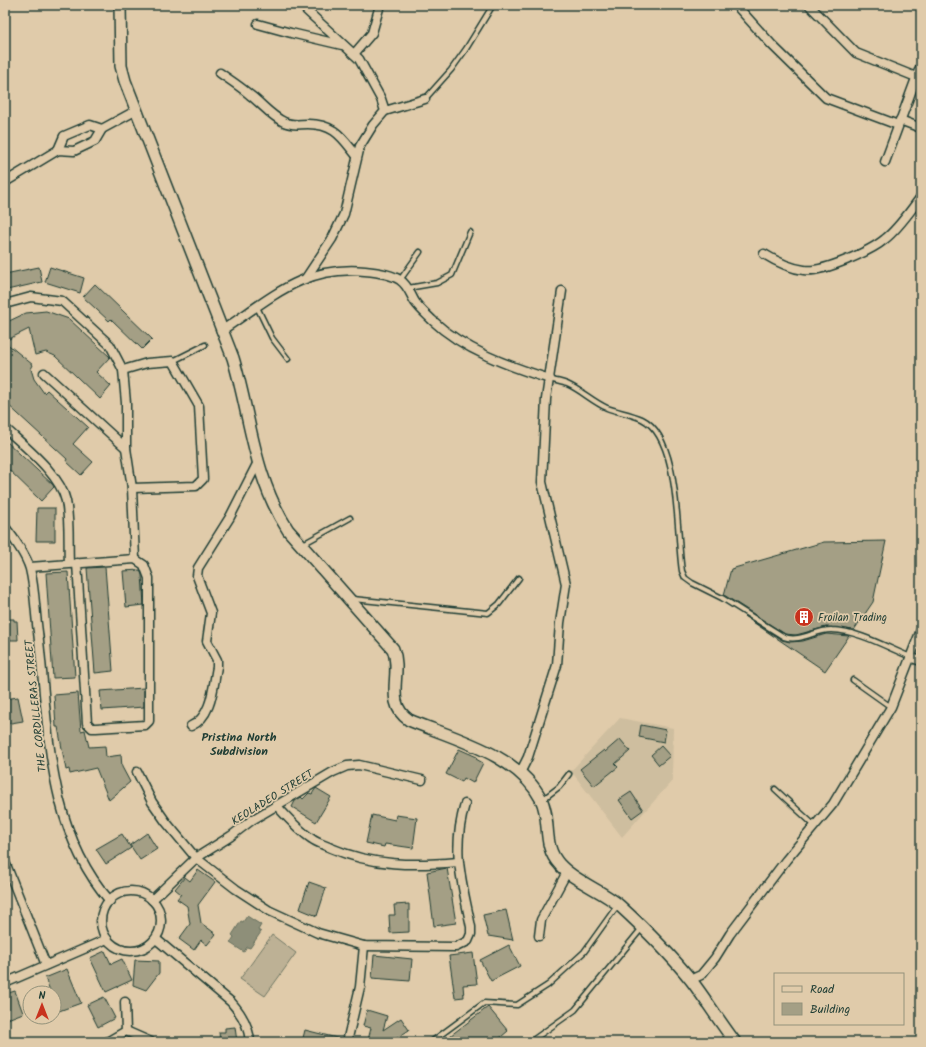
<svg xmlns="http://www.w3.org/2000/svg" width="926" height="1047" font-family="Kalam,sans-serif">
	<style>
		.built { fill: #cebe9f }
		.green { fill: #bdb195; stroke: #6e7764 }
		.water { fill: #8e8f79; stroke: #626e5d }
		.building { fill: #a49f85; stroke: #1f3d34 }
		.lines { fill: none; stroke-linecap: round; stroke-linejoin: round }
		.lane-casing { stroke: #1f3d34; stroke-width: 7 }
		.street-casing { stroke: #1f3d34; stroke-width: 11 }
		.secondary-casing { stroke: #1f3d34; stroke-width: 14 }
		.lane { stroke: #e0cbaa; stroke-width: 4 }
		.street { stroke: #e0cbaa; stroke-width: 8 }
		.secondary { stroke: #e0cbaa; stroke-width: 11 }
		.labels { text-anchor: middle; stroke-width: 3.5; stroke-linejoin: round; paint-order: stroke }
		.poi-label { font-size: 11px; fill: #1f3d34; stroke: #e0cbaa; text-anchor: start }
		.street-label { font-size: 11px; fill: #1f3d34; stroke: #e0cbaa }
		.neighbourhood-label { font-size: 12px; font-weight: bold; fill: #1f3d34; stroke: #e0cbaa }
	</style>
	<rect width="100%" height="100%" fill="#e0cbaa"/>
	<filter id="ink" filterUnits="userSpaceOnUse"><feTurbulence type="fractalNoise" baseFrequency=".025" numOctaves="2"/><feDisplacementMap in="SourceGraphic" scale="8" xChannelSelector="R" yChannelSelector="G"/><feConvolveMatrix kernelMatrix="1 2 1 2 8 2 1 2 1" color-interpolation-filters="sRGB"/></filter>
	<g filter="url(#ink)">
		<polygon class="built" points="620,718 673,728 672,781 622,837 571,771"/>
		<polygon class="green" points="272,935 296,953 265,996 240,979"/>
		<polygon class="water" points="247,916 261,925 258,930 261,932 250,948 247,947 244,952 230,943 234,937 232,935 241,921 243,922"/>
		<g class="building">
			<polygon points="39,267 42,282 7,290 5,274"/>
			<polygon points="50,267 84,278 80,293 45,282"/>
			<polygon points="95,284 152,339 142,349 111,319 109,321 83,297"/>
			<polygon points="46,311 69,319 110,357 96,372 111,386 100,399 55,356 46,352 35,355 29,329 5,341 5,323 26,313"/>
			<polygon points="5,342 33,365 31,369 34,379 44,393 47,390 88,427 73,444 93,462 81,475 66,461 67,459 5,402"/>
			<polygon points="5,440 53,485 54,487 41,501 5,466"/>
			<polygon points="37,508 55,508 55,541 36,541"/>
			<polygon points="886,541 873,602 854,630 826,627 796,635 785,634 724,595 731,569 824,542"/>
			<polygon points="105,567 113,671 95,673 87,568"/>
			<polygon points="140,570 142,575 144,605 126,607 123,571"/>
			<polygon points="68,572 75,677 53,678 46,573"/>
			<polygon points="744,616 782,640 790,642 803,641 826,634 849,636 825,671"/>
			<polygon points="5,619 14,619 14,621 17,621 18,640 5,640"/>
			<polygon points="144,688 144,707 102,710 100,691"/>
			<polygon points="78,693 81,731 85,730 89,747 105,746 106,757 121,755 122,767 130,782 109,800 96,768 70,774 69,769 66,770 58,727 56,727 54,695"/>
			<polygon points="18,697 23,721 5,724 5,699"/>
			<polygon points="641,725 666,730 664,742 639,737"/>
			<polygon points="620,739 630,751 615,764 618,767 594,786 580,769 604,750 605,752"/>
			<polygon points="661,746 670,756 659,765 651,755"/>
			<polygon points="459,749 477,757 476,759 483,763 473,783 464,778 462,782 446,774"/>
			<polygon points="316,788 331,797 316,822 292,807 295,801 301,797 303,799 309,793 312,794"/>
			<polygon points="631,792 643,810 632,818 619,800"/>
			<polygon points="372,815 395,820 396,815 417,818 413,848 385,844 384,847 366,843"/>
			<polygon points="147,833 157,849 140,860 130,845"/>
			<polygon points="122,834 131,848 106,864 96,849"/>
			<polygon points="447,868 456,923 434,926 427,872"/>
			<polygon points="198,870 215,882 198,905 201,923 216,934 207,945 201,940 194,950 179,939 190,924 187,906 177,899 181,894 175,889 185,877 190,881"/>
			<polygon points="309,882 326,888 317,916 300,909"/>
			<polygon points="409,904 409,932 390,933 389,915 395,915 394,905"/>
			<polygon points="506,910 513,940 488,936 483,915"/>
			<polygon points="509,945 520,966 491,981 480,960"/>
			<polygon points="105,951 111,964 122,959 132,980 106,992 90,958"/>
			<polygon points="473,953 477,984 463,985 464,997 455,998 449,956"/>
			<polygon points="374,955 412,959 410,981 372,978"/>
			<polygon points="135,960 159,961 159,973 146,990 133,985"/>
			<polygon points="67,969 81,1003 59,1011 54,999 54,993 51,993 45,978"/>
			<polygon points="15,991 23,1013 5,1020 5,994"/>
			<polygon points="104,997 115,1018 98,1027 87,1005"/>
			<polygon points="488,1007 508,1031 495,1042 442,1042"/>
			<polygon points="367,1010 387,1016 383,1030 401,1018 409,1030 391,1042 365,1042 368,1040 371,1028 363,1026"/>
			<polygon points="235,1027 237,1042 220,1042 219,1032 225,1032 225,1028"/>
			<polygon points="305,1030 341,1039 341,1042 302,1042"/>
		</g>
		<g class="lines">
			<g class="lane-casing">
				<g id="lane">
					<polyline points="425,99 451,70 466,49 493,5"/>
					<polyline points="400,280 420,252"/>
					<polyline points="408,288 437,283 452,275 470,232"/>
					<polyline points="257,307 272,338 288,359"/>
					<polyline points="173,361 205,345"/>
					<path d="M550,379C555,381 562,382 567,384C581,390 593,402 607,408C618,412 631,414 642,419C681,438 676,534 682,571L685,578L692,583L722,598L784,637C801,643 816,629 832,630C859,631 886,647 911,657"/>
					<polyline points="303,544 350,518"/>
					<polyline points="353,599 488,613 499,604 519,578"/>
					<polyline points="853,680 891,707"/>
					<polyline points="775,789 815,826"/>
					<polyline points="542,800 559,787 569,774"/>
					<polyline points="431,1042 484,1003 517,1005 548,985 584,952 617,906"/>
					<polyline points="530,1042 575,1010 642,928"/>
				</g>
			</g>
			<g class="street-casing">
				<g id="street">
					<polyline points="736,5 772,45 826,98 898,125"/>
					<polyline points="809,5 856,53 916,77"/>
					<polyline points="258,24 291,33 342,45"/>
					<polyline points="354,54 372,33 380,5"/>
					<path d="M220,73C230,80 241,87 250,95C262,104 271,116 284,122C292,126 299,124 308,124C335,124 342,138 357,156"/>
					<polyline points="385,111 425,99"/>
					<polyline points="900,120 921,128"/>
					<polyline points="58,150 64,136 90,125 102,129"/>
					<polyline points="885,162 921,65"/>
					<polyline points="5,182 58,150 74,151 95,141 102,129 137,110"/>
					<path d="M764,254C777,262 789,268 804,270C822,273 871,251 885,239C899,228 910,211 921,197"/>
					<polyline points="306,278 332,239 344,214 360,146 373,125 385,111 381,99 359,59 306,10"/>
					<polyline points="5,304 31,297 62,301 110,345 123,370 126,403 126,448 132,488 135,559"/>
					<path d="M221,331C270,299 303,265 365,271C376,272 391,274 400,280C408,285 410,294 415,302C420,309 426,314 432,320C464,350 508,366 550,379"/>
					<polyline points="123,370 147,363 173,361 199,406 203,479 196,486 132,488"/>
					<polyline points="44,373 126,448"/>
					<path d="M5,428C25,447 60,474 66,501C70,521 68,544 69,563"/>
					<path d="M5,527C13,537 27,557 30,569C35,589 35,611 38,632C49,723 45,827 110,901"/>
					<polyline points="30,567 135,559 144,565 149,578 149,721 145,725 96,728 92,728 87,723 77,563"/>
					<polyline points="912,658 921,661"/>
					<path d="M191,726C212,717 213,687 217,667V660L207,641L211,613L197,576L198,568L230,517L257,464"/>
					<path d="M137,772L152,802L166,822L196,858L236,889L270,911L318,933L364,946L456,947L468,941L471,934V927C462,880 451,852 465,804"/>
					<polyline points="520,773 528,757 557,665 560,623 566,584 542,482 546,399 562,291"/>
					<path d="M276,805C287,817 298,830 312,839C317,843 325,845 331,848C372,866 414,866 458,862"/>
					<polyline points="5,862 46,965"/>
					<circle cx="131" cy="921" r="30"/>
					<polyline points="152,900 196,858 231,836 252,820 333,772 347,766 359,765 422,780"/>
					<polyline points="539,936 541,920 567,872"/>
					<path d="M156,939L231,1002C241,1013 249,1026 250,1042"/>
					<polyline points="690,980 701,975 715,958 730,934 786,860 833,804 891,707 921,630"/>
					<polyline points="5,983 107,939"/>
					<polyline points="125,1002 126,1031"/>
					<polyline points="107,1042 126,1031 151,1042"/>
					<polyline points="347,1042 360,987 364,946"/>
				</g>
			</g>
			<g class="secondary-casing">
				<path id="secondary" d="M120,5L121,66L125,81L233,358C251,418 253,476 288,530L393,649C403,674 383,702 409,720C452,738 518,754 541,799C552,821 541,845 560,865C575,882 602,890 620,906C645,929 670,954 691,980C706,1000 720,1022 735,1042"/>
			</g>
			<use href="#lane" class="lane"/>
			<use href="#street" class="street"/>
			<use href="#secondary" class="secondary"/>
		</g>
	</g>
	<defs>
		<g id="building-disc" transform="scale(1)"><circle r="9.5" fill="#c8321e" stroke="#e0cbaa"/><path d="M-4-6H4V6H1V3H-1V6H-4ZM-2.5-4.3h1.7v1.8h-1.7ZM.8-4.3h1.7v1.8H.8ZM-2.5-1h1.7V.8h-1.7ZM.8-1h1.7V.8H.8Z" fill="#fff"/></g>
	</defs>
	<g fill-rule="evenodd">
		<use href="#building-disc" x="804" y="617"/>
	</g>
	<g class="labels">
		<g class="poi-label">
			<text x="818" y="621">Froilan Trading</text>
		</g>
		<g class="street-label">
			<text transform="translate(35 706) rotate(-96)" y="4">THE CORDILLERAS STREET</text>
			<text transform="translate(272 797) rotate(-32)" y="4">KEOLADEO STREET</text>
		</g>
		<g class="neighbourhood-label">
			<text x="239" y="741">Pristina North<tspan x="239" dy="14">Subdivision</tspan></text>
		</g>
	</g>
	<rect width="926" height="1047" fill="none" stroke="#e0cbaa" stroke-width="20"/>
	<rect x="10" y="10" width="906" height="1027" fill="none" stroke="#1f3d34" stroke-width="1.5" filter="url(#ink)"/>
	<rect x="774" y="973" width="130" height="52" fill="#e0cbaa" stroke="#93927b"/>
	<rect x="782" y="986" width="20" height="6" fill="#e0cbaa" stroke="#93927b"/>
	<text x="810" y="993" font-size="12" fill="#1f3d34">Road</text>
	<rect x="782" y="1003" width="20" height="12" fill="#a49f85" stroke="#93927b"/>
	<text x="810" y="1013" font-size="12" fill="#1f3d34">Building</text>
	<g transform="translate(42 1005)"><circle r="19" fill="#e0cbaa" stroke="#93927b"/>
	<path d="M0-3L7 15L0 10L-7 15Z" fill="#c8321e"/>
	<text y="-6" font-size="11" font-weight="bold" text-anchor="middle" fill="#1f3d34">N</text>
	</g>
</svg>
